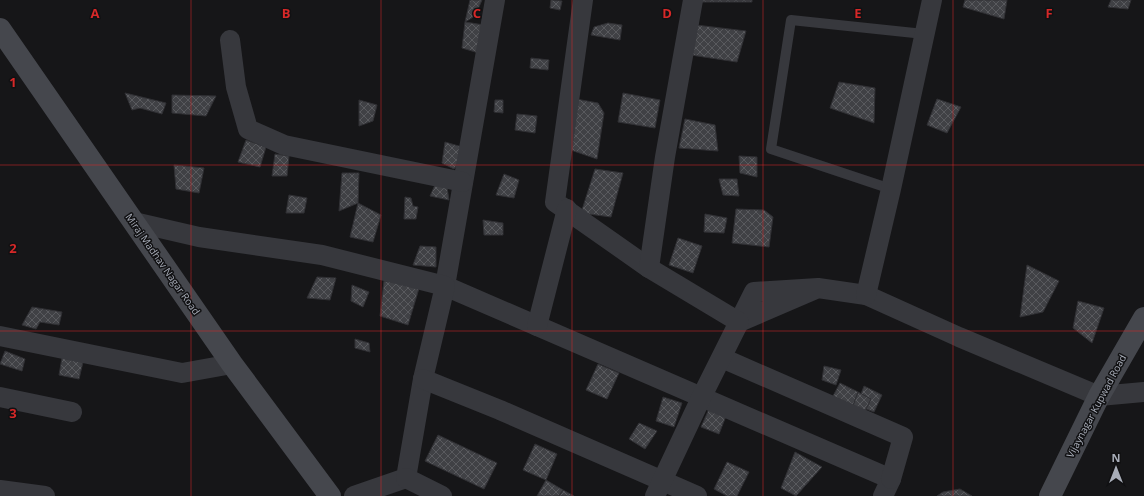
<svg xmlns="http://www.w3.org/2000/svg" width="1144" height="496" font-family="'Open Sans',sans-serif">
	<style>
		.building { fill: url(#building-cross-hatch); stroke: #303034 }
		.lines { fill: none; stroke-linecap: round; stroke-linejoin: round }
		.lane { stroke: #37383d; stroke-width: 10 }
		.street { stroke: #37383d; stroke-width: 20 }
		.secondary { stroke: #45474d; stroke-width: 22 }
		.grid { fill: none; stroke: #d62828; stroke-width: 1; stroke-opacity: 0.55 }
		.labels { text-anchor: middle; stroke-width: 3; stroke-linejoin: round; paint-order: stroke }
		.street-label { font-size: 10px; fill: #a8adb8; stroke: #111113 }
		.grid-label { font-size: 13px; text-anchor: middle; font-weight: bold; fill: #d62828; stroke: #111113; stroke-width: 3; stroke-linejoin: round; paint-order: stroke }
	</style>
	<defs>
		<pattern id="building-cross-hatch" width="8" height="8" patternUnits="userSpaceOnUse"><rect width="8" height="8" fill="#404145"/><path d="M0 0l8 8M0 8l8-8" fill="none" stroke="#595a5e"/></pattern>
	</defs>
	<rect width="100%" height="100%" fill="#161618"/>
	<g class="building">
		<polygon points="470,0 482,0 475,16 465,22"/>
		<polygon points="551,0 562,1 560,10 550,8"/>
		<polygon points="700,0 752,0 752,2 699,2"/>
		<polygon points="965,0 1007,0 1004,19 963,7"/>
		<polygon points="1111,0 1131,0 1128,9 1108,7"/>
		<polygon points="465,22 484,25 482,54 462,48"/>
		<polygon points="608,23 622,25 620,40 591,35 594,27"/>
		<polygon points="696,25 746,31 737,62 691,55"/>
		<polygon points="531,58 549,60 548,70 530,68"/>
		<polygon points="839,82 875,88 874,123 830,108"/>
		<polygon points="125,93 166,103 162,114 140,108 132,110"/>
		<polygon points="623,93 660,100 655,128 618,122"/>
		<polygon points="172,95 216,96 206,116 172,113"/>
		<polygon points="576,99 598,103 604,113 597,159 565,148"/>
		<polygon points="937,99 961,107 947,133 927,125"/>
		<polygon points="359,100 377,105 373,121 359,126"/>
		<polygon points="495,100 503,100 503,113 494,112"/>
		<polygon points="517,114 537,116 535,133 515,130"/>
		<polygon points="685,119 715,125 718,151 679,148"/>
		<polygon points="246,140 266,147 260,167 238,162"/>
		<polygon points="445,142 469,149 454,169 442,163"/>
		<polygon points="275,154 289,156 287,176 272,176"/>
		<polygon points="739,156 757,157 757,177 740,173"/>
		<polygon points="174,165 204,168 199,193 176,189"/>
		<polygon points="595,169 623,173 611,217 581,213"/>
		<polygon points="342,173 359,173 358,203 339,211"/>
		<polygon points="504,174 519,180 514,198 496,195"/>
		<polygon points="719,179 737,179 739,196 723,195"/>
		<polygon points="435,185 447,187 449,200 430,196"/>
		<polygon points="289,195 307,198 304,213 286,213"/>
		<polygon points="405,197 411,198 413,206 418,207 416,219 404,219"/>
		<polygon points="358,203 381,215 373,242 350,237"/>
		<polygon points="736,209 764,210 773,217 769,247 732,243"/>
		<polygon points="705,214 727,218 724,233 704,232"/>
		<polygon points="483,220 503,223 503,235 484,235"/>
		<polygon points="678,238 702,246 693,273 669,265"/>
		<polygon points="420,246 436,247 436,267 413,265"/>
		<polygon points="1027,265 1059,281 1043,312 1020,317"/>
		<polygon points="317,277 336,278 330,300 307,298"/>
		<polygon points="384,281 420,285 408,325 380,316"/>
		<polygon points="352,285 369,292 363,307 351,301"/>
		<polygon points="1078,301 1104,308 1092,343 1073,328"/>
		<polygon points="32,307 62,312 59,325 40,322 36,329 22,325"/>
		<polygon points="355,339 369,343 370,352 355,348"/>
		<polygon points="5,351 25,359 22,371 0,364"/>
		<polygon points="62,358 83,362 79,379 59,375"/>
		<polygon points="598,364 619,373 607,399 586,390"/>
		<polygon points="824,366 841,370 836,385 822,380"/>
		<polygon points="840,383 858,392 853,406 833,396"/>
		<polygon points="864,386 882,395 874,412 866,409 871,399 861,394"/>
		<polygon points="858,392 871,399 865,411 853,406"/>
		<polygon points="663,397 682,403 674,427 656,421"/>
		<polygon points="709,409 726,416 719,434 701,427"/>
		<polygon points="639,423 657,431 645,449 629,439"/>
		<polygon points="438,435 497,463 484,489 425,461"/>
		<polygon points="535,444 557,454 546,480 523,470"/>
		<polygon points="795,452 822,467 796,496 781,488"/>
		<polygon points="727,462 749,472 737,496 727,496 714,489"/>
		<polygon points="546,480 563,490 559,496 537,496"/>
		<polygon points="960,489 972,496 937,496 943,492"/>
		<polygon points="563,490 574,496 559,496"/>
	</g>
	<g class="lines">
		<polyline class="lane" points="891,189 771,149 791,20 924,34"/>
		<g class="street">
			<polyline points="495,0 445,286 891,479 883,496"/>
			<polyline points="583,0 555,202 649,268"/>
			<polyline points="230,40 236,87 248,129 284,145 463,182"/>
			<polyline points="134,222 199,237 322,255 445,286 423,379 406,478 354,496"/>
			<polyline points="818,288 739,322 754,292 818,288 866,295 959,337 1099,396 1144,392"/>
			<polyline points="866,295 891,189 932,0"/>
			<polyline points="537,326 567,209"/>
			<polyline points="0,336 182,373 232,364"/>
			<polyline points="722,358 903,437 891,479"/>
			<polyline points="423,379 500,410 697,496"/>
			<polyline points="0,397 72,412"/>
			<polyline points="406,478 442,496"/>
			<polyline points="0,490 45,496"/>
			<polyline points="655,496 702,396 739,322 649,268 665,157 693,0"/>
		</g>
		<g class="secondary">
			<polyline points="0,29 232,364 330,496"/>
			<polyline points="1050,496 1099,396 1144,318"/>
		</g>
	</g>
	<path class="grid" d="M191,0V496M381,0V496M572,0V496M763,0V496M953,0V496M0,165H1144M0,331H1144"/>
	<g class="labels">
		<g class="street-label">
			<text transform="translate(163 264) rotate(55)" y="4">Miraj Madhav Nagar Road</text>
			<text transform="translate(1096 406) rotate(-62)" y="4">Vijaynagar Kupwad Road</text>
		</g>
	</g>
	<g class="grid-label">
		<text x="95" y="18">A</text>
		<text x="286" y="18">B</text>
		<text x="477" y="18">C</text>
		<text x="667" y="18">D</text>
		<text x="858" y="18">E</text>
		<text x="1049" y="18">F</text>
		<text x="13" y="87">1</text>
		<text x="13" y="253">2</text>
		<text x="13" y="418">3</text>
	</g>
	<g transform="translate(1116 468)" stroke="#111113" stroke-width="3" paint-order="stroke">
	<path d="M0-3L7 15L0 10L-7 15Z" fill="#a8adb8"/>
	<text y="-6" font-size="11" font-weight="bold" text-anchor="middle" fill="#a8adb8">N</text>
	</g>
</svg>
